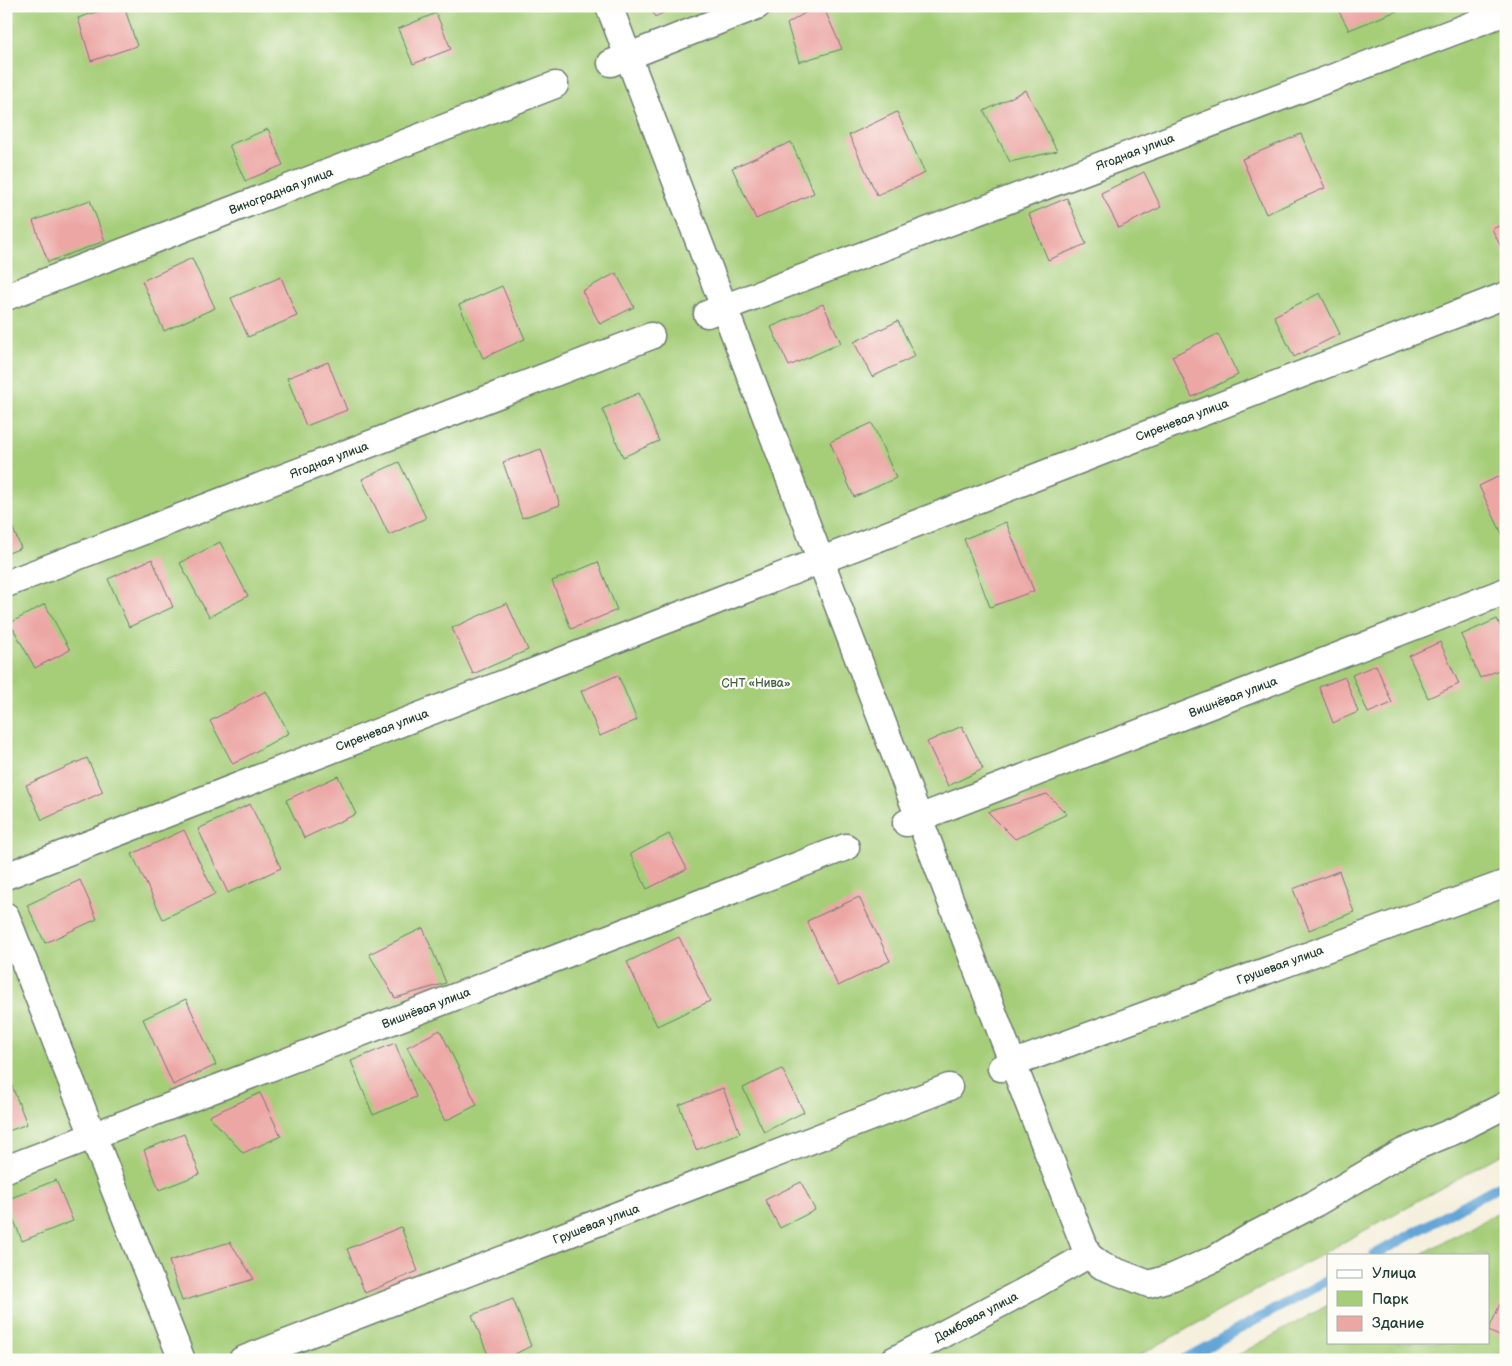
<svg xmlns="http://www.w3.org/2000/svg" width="1512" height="1366" font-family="'Balsamiq Sans',sans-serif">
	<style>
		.green { fill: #a6ce79; stroke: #628656 }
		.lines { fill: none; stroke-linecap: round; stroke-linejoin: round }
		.stream { stroke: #63a5d7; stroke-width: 10 }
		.building { fill: #eca7a5 }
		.minor-casing { stroke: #6a7b6f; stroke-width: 29 }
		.minor { stroke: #fff; stroke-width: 26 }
		.labels { text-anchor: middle; stroke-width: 4.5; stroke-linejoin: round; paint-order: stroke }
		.street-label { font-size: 12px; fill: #1f3d34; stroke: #fdfcf7 }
		.park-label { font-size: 12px; fill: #416145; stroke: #fdfcf7 }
	</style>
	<rect width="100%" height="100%" fill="#fdfcf7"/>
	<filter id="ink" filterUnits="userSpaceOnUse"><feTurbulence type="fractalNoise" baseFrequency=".02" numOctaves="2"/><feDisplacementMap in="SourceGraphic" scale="10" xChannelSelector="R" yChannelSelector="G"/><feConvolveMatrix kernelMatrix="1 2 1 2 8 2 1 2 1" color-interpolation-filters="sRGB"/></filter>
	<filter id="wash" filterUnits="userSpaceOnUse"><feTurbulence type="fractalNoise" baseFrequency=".0096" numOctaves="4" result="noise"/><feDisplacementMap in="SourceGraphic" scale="20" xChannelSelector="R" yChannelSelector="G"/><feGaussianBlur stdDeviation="1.12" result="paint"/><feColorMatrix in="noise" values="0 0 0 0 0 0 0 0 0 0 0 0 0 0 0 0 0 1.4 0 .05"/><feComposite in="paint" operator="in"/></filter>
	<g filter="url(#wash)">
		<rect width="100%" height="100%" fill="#f5efdd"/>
		<g class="green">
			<polygon points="6,6 1506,6 1506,1152 1131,1360 6,1360"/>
			<polygon points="1506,1208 1506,1360 1229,1360 1328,1305 1328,1342 1488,1342 1488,1255 1420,1255"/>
		</g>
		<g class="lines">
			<g class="stream">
				<polyline points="1374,1255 1506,1182"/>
				<polyline points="1183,1360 1328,1280"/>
			</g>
		</g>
		<g id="blocks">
			<g class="building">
				<polygon points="114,6 124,6 137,46 91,61 78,18"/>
				<polygon points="650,6 677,6 655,17"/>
				<polygon points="816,6 823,6 842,49 799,62 787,24"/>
				<polygon points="1336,6 1409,6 1349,30"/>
				<polygon points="436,13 451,49 413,64 398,29"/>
				<polygon points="1026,90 1057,151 1010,162 984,111"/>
				<polygon points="897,112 925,173 877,195 849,135"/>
				<polygon points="268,129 283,165 245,181 229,145"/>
				<polygon points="1301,134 1325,188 1266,214 1242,159"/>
				<polygon points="791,142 814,193 756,219 732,168"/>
				<polygon points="1144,172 1161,207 1119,228 1101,193"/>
				<polygon points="1067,198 1086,244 1048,260 1029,214"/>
				<polygon points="90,200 105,241 48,262 33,221"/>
				<polygon points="1506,223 1506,257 1492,229"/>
				<polygon points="192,258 215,308 164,331 142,281"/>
				<polygon points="616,273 634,307 600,324 582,291"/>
				<polygon points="281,277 297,316 248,337 231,298"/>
				<polygon points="502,286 525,339 483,358 459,305"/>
				<polygon points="1320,293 1340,334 1294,357 1274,316"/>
				<polygon points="823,304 841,343 789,366 771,327"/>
				<polygon points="898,321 915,356 872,377 854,342"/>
				<polygon points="1218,334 1238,375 1192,397 1172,356"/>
				<polygon points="328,362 347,410 306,426 287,378"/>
				<polygon points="639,393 659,441 623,457 602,409"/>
				<polygon points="872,423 896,478 854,497 830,442"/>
				<polygon points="541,449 560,505 522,518 503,462"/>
				<polygon points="399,462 426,518 389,535 362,479"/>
				<polygon points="1506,473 1506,542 1479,486"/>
				<polygon points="6,512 21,548 6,554"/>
				<polygon points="1006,522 1034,591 990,607 964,539"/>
				<polygon points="220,542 248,596 209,617 180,563"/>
				<polygon points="152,559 173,607 129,627 108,579"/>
				<polygon points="598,562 617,610 571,629 552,581"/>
				<polygon points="507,603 528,650 473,674 452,628"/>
				<polygon points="45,604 70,650 35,668 10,623"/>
				<polygon points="1497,619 1506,638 1506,667 1480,678 1461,635"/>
				<polygon points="1440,642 1459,684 1428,698 1409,656"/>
				<polygon points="1376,665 1392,703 1368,713 1352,675"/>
				<polygon points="618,675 637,720 600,736 581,691"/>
				<polygon points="1345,677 1358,712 1333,723 1319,687"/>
				<polygon points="266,691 289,733 233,764 210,721"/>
				<polygon points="962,726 983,769 948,786 927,742"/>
				<polygon points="87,758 103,792 42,820 26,785"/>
				<polygon points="338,776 356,814 304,838 286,800"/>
				<polygon points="1047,794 1067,814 1015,839 988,812"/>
				<polygon points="250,804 281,868 228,893 198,829"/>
				<polygon points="184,830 215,894 163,919 132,854"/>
				<polygon points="669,834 687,869 647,889 630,854"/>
				<polygon points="1339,871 1354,912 1309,930 1293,889"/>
				<polygon points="80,880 97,919 45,943 27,905"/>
				<polygon points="859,897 890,961 838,986 807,921"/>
				<polygon points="423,928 446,983 395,998 369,954"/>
				<polygon points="679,937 710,1001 657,1026 627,962"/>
				<polygon points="186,999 216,1065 173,1085 143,1019"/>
				<polygon points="440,1030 477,1105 445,1121 407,1047"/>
				<polygon points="395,1043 416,1097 373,1115 351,1061"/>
				<polygon points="782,1069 804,1112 764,1132 743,1088"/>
				<polygon points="12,1086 27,1124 6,1132 6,1088"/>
				<polygon points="723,1088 740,1133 696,1150 679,1105"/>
				<polygon points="260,1093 281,1136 243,1153 209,1116"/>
				<polygon points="184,1134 200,1174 159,1190 144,1150"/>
				<polygon points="56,1180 73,1221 22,1241 6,1200"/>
				<polygon points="801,1182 815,1210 780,1228 765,1200"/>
				<polygon points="401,1227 418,1271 365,1293 347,1249"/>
				<polygon points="230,1242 254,1279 182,1301 169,1261"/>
				<polygon points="1506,1291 1506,1339 1488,1331"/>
				<polygon points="513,1299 531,1346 503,1360 490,1360 472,1315"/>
			</g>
		</g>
	</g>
	<g filter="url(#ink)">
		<use href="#blocks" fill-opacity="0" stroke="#6a7b6f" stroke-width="1"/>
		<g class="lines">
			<g class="minor-casing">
				<g id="minor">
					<polyline points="609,6 1013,1064 1088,1255 1102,1266 1149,1284 1173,1277 1214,1259 1252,1236 1316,1203 1403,1152 1459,1129 1506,1105"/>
					<polyline points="611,63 757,6"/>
					<polyline points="6,297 555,85"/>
					<polyline points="707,314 1506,12"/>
					<polyline points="6,584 651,336"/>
					<polyline points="906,823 1506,591"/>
					<polyline points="6,876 1506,295"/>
					<polyline points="6,916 182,1360"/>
					<polyline points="1001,1068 1506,883"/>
					<polyline points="6,1169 846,847"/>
					<polyline points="242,1360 949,1087"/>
					<polyline points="894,1360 1030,1288 1088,1255"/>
				</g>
			</g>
			<use href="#minor" class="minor"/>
		</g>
	</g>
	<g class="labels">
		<g class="street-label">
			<text transform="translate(1135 152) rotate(-21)" y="4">Ягодная улица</text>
			<text transform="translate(281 191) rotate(-21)" y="4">Виноградная улица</text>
			<text transform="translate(1182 420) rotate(-21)" y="4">Сиреневая улица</text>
			<text transform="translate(329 460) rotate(-21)" y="4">Ягодная улица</text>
			<text transform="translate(1233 697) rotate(-21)" y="4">Вишнёвая улица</text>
			<text transform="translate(382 730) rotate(-21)" y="4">Сиреневая улица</text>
			<text transform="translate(1280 965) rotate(-20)" y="4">Грушевая улица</text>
			<text transform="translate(426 1008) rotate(-21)" y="4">Вишнёвая улица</text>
			<text transform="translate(596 1224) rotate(-21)" y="4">Грушевая улица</text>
			<text transform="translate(976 1317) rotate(-28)" y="4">Дамбовая улица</text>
		</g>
		<g class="park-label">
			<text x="756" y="687">СНТ «Нива»</text>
		</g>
	</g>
	<rect width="1512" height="1366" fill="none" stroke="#fdfcf7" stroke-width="25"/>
	<rect x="1327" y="1254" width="162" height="90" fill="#fdfcf7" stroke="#a4b0a9"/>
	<rect x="1337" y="1270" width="25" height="8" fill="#ffffff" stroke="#a4b0a9"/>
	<text x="1372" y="1278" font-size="15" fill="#1f3d34">Улица</text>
	<rect x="1337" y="1291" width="25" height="15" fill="#a6ce79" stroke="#a4b0a9"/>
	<text x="1372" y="1304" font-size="15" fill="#1f3d34">Парк</text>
	<rect x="1337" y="1316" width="25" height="15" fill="#eca7a5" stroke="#a4b0a9"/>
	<text x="1372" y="1328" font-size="15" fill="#1f3d34">Здание</text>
</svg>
